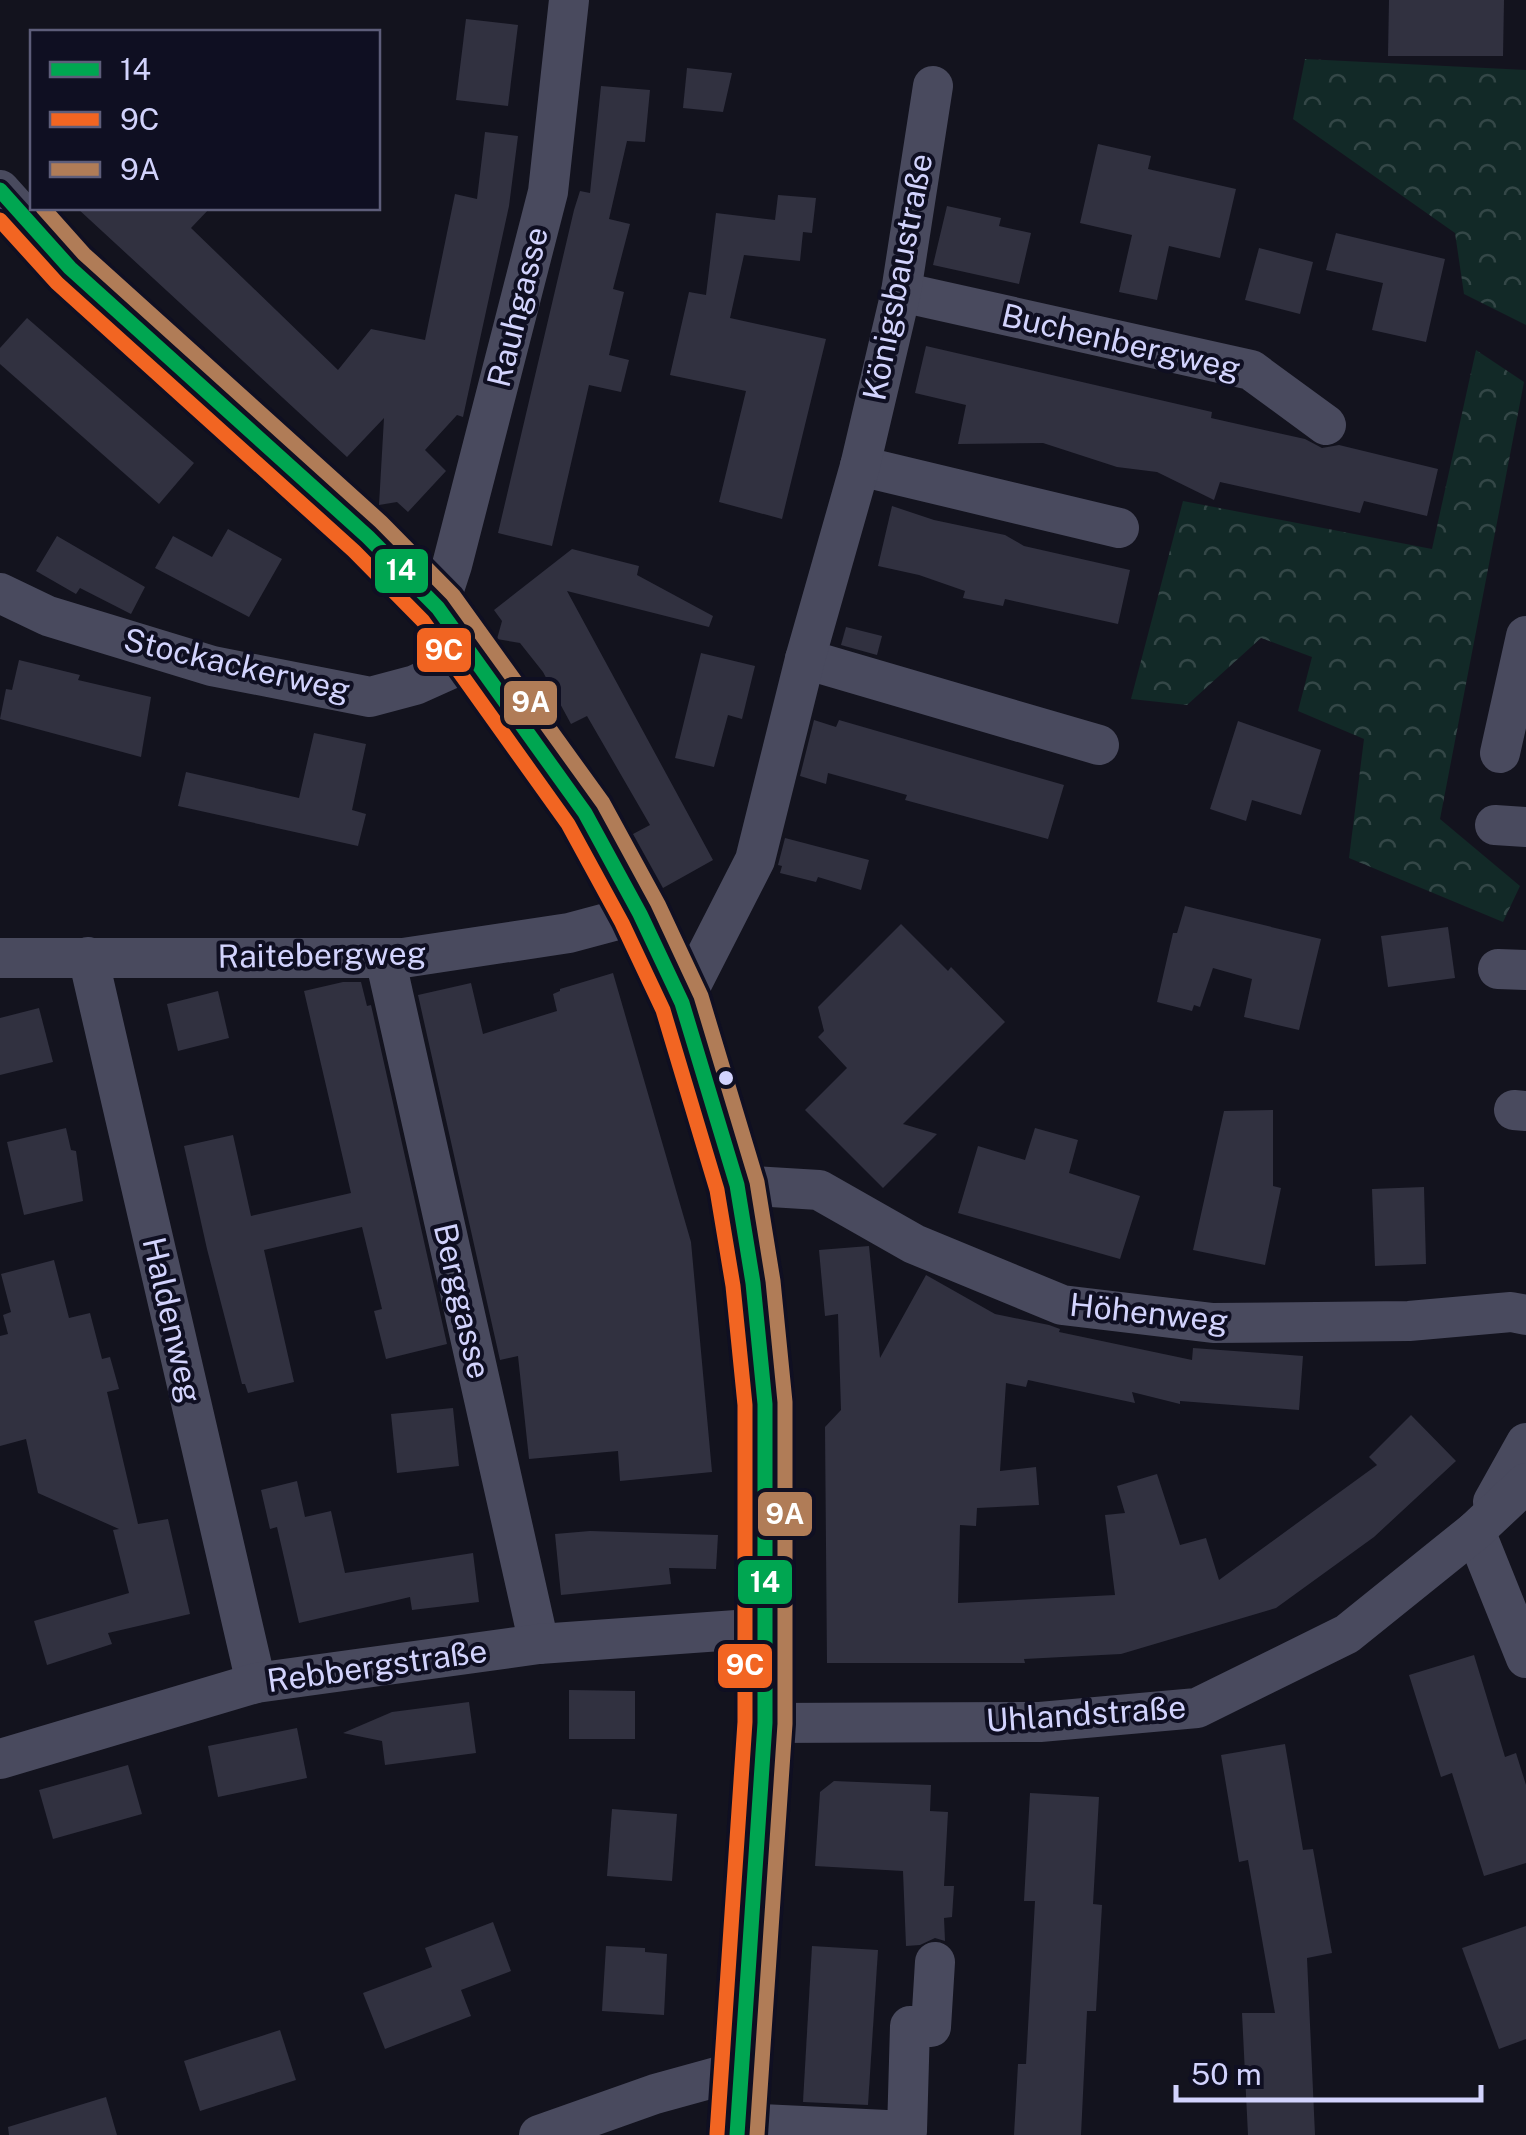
<svg xmlns="http://www.w3.org/2000/svg" width="1526" height="2135" font-family="'Public Sans',sans-serif">
	<style>
		.forest { fill: url(#forest-crowns) }
		.building { fill: #313140 }
		.lines { fill: none; stroke-linecap: round; stroke-linejoin: round }
		.minor { stroke: #494a5e; stroke-width: 40 }
		.bus-1-casing { stroke: #0f0f22; stroke-width: 22 }
		.bus-2-casing { stroke: #0f0f22; stroke-width: 22 }
		.bus-3-casing { stroke: #0f0f22; stroke-width: 22 }
		.bus-1 { stroke: #00a651; stroke-width: 15 }
		.bus-2 { stroke: #f26522; stroke-width: 15 }
		.bus-3 { stroke: #b07c57; stroke-width: 15 }
		.bus-dot { fill: #d2d3fd; stroke: #0f0f22; stroke-width: 4 }
		.labels { text-anchor: middle; stroke-width: 8; stroke-linejoin: round; paint-order: stroke }
		.street-label { font-size: 32px; fill: #d2d3fd; stroke: #0f0f22 }
		.line-badge { stroke: #0f0f22; stroke-width: 4 }
		.badge-label { font-size: 28px; text-anchor: middle; font-weight: bold; fill: #fff }
	</style>
	<defs>
		<pattern id="forest-crowns" width="20" height="18" patternUnits="userSpaceOnUse" patternTransform="scale(2.5)"><rect width="20" height="18" fill="#122927"/><path d="M2 6a3 3 0 1 1 6 0M12 15a3 3 0 1 1 6 0" fill="none" stroke="#344747"/></pattern>
	</defs>
	<rect width="100%" height="100%" fill="#13131e"/>
	<g class="forest">
		<polygon points="1305,59 1526,70 1526,325 1464,294 1455,233 1293,119"/>
		<polygon points="1476,350 1524,382 1440,819 1520,886 1503,922 1349,858 1364,739 1298,711 1312,657 1261,638 1187,705 1131,699 1183,501 1432,549"/>
	</g>
	<g class="building">
		<polygon points="1389,0 1504,0 1503,56 1388,56"/>
		<polygon points="466,19 518,25 508,106 456,100"/>
		<polygon points="687,68 732,73 723,112 683,108"/>
		<polygon points="601,86 650,90 645,142 627,141 609,219 630,224 613,289 624,292 609,355 629,360 621,392 589,385 552,546 498,533 574,210 580,191 590,193"/>
		<polygon points="485,132 518,136 509,206 463,417 457,415 425,450 446,471 408,512 397,502 379,505 384,418 347,457 77,208 210,208 191,228 338,370 371,329 425,340 455,194 477,199"/>
		<polygon points="1098,144 1151,156 1148,169 1236,189 1220,258 1169,246 1157,300 1119,292 1132,235 1080,223"/>
		<polygon points="778,195 816,198 812,233 803,232 800,261 744,255 730,318 826,339 782,519 719,502 746,391 670,375 689,292 706,295 716,213 775,220"/>
		<polygon points="947,206 1001,218 999,226 1031,233 1019,284 933,265"/>
		<polygon points="1336,233 1445,259 1426,342 1372,330 1383,283 1326,270"/>
		<polygon points="1259,248 1313,262 1300,314 1245,300"/>
		<polygon points="27,318 194,463 159,504 0,364 0,348"/>
		<polygon points="926,346 1212,412 1211,418 1305,439 1322,448 1339,445 1438,469 1427,516 1364,501 1360,513 1220,482 1214,500 1157,472 1117,467 1043,443 958,444 966,405 915,393"/>
		<polygon points="892,506 934,520 1005,535 1024,546 1130,570 1118,624 1005,599 1003,606 963,598 965,591 919,575 878,566"/>
		<polygon points="228,529 282,559 249,617 155,568 173,536 212,557"/>
		<polygon points="57,536 145,587 131,614 80,588 76,594 36,571"/>
		<polygon points="572,549 639,566 637,575 713,616 709,627 567,591 713,860 663,888 633,834 650,825 587,716 571,724 543,672 520,643 497,639 502,621 494,610"/>
		<polygon points="846,627 882,636 877,655 841,645"/>
		<polygon points="701,653 755,666 742,719 728,715 714,767 675,758"/>
		<polygon points="19,660 80,675 78,680 151,697 141,757 0,719 6,689 12,690"/>
		<polygon points="814,720 836,727 839,720 1064,785 1048,839 905,800 907,795 828,773 826,784 800,776"/>
		<polygon points="1238,721 1321,750 1301,815 1252,800 1246,821 1210,809"/>
		<polygon points="314,733 366,744 352,810 366,814 358,846 178,806 186,772 299,798"/>
		<polygon points="785,838 869,860 861,890 818,877 816,882 780,873 782,866 778,865"/>
		<polygon points="1185,906 1321,939 1299,1030 1244,1017 1252,979 1213,968 1200,1007 1194,1005 1192,1011 1157,1002 1173,933 1177,933"/>
		<polygon points="901,924 948,971 951,967 1005,1022 903,1124 937,1134 883,1188 805,1110 847,1068 818,1037 824,1031 818,1007"/>
		<polygon points="1448,927 1455,978 1388,987 1381,936"/>
		<polygon points="613,973 691,1242 712,1472 620,1481 618,1451 529,1459 518,1356 500,1360 418,995 471,983 483,1034 557,1011 553,994 560,991 560,989"/>
		<polygon points="343,982 361,982 367,1006 371,1005 447,1344 386,1359 374,1311 382,1309 362,1227 264,1250 294,1382 248,1393 245,1384 242,1384 207,1249 184,1146 233,1135 251,1216 351,1193 304,991"/>
		<polygon points="218,991 229,1038 178,1051 167,1004"/>
		<polygon points="39,1008 53,1062 0,1075 0,1018"/>
		<polygon points="1273,1110 1273,1186 1281,1188 1265,1265 1193,1250 1224,1111"/>
		<polygon points="66,1128 71,1150 76,1151 83,1201 24,1215 7,1142"/>
		<polygon points="1035,1128 1078,1140 1069,1173 1140,1196 1120,1259 958,1213 978,1146 1025,1160"/>
		<polygon points="1424,1187 1426,1264 1375,1266 1372,1189"/>
		<polygon points="869,1246 880,1358 926,1275 995,1314 1049,1325 1060,1329 1059,1332 1192,1360 1193,1348 1303,1356 1299,1410 1180,1401 1180,1404 1132,1392 1135,1403 1028,1380 1026,1387 1006,1383 1000,1471 1036,1467 1039,1505 977,1508 976,1526 960,1525 958,1603 1115,1595 1105,1515 1125,1513 1117,1486 1157,1474 1180,1545 1206,1538 1219,1580 1377,1465 1369,1457 1411,1415 1456,1461 1374,1537 1276,1608 1121,1654 1024,1659 1025,1663 827,1663 825,1427 841,1410 838,1314 825,1316 819,1250"/>
		<polygon points="54,1260 69,1318 90,1313 102,1359 110,1357 119,1389 107,1392 138,1524 168,1519 190,1614 108,1633 112,1644 47,1665 34,1621 129,1593 113,1530 119,1529 38,1493 26,1439 0,1446 0,1336 8,1334 3,1315 11,1312 1,1274"/>
		<polygon points="453,1408 459,1466 397,1473 391,1414"/>
		<polygon points="297,1481 305,1517 331,1511 345,1573 473,1553 479,1602 412,1610 410,1597 299,1623 277,1527 270,1529 261,1490"/>
		<polygon points="590,1531 718,1535 716,1569 669,1568 671,1584 561,1595 555,1534"/>
		<polygon points="1474,1655 1505,1757 1516,1753 1526,1785 1526,1863 1484,1876 1452,1773 1441,1777 1409,1675"/>
		<polygon points="569,1690 635,1691 635,1739 569,1739"/>
		<polygon points="469,1702 476,1753 385,1765 382,1741 343,1733 392,1712"/>
		<polygon points="297,1728 307,1778 218,1797 208,1746"/>
		<polygon points="1285,1744 1303,1850 1313,1849 1332,1953 1307,1958 1315,2135 1248,2135 1242,2013 1275,2013 1248,1860 1239,1862 1221,1755"/>
		<polygon points="128,1765 142,1814 53,1839 39,1790"/>
		<polygon points="834,1781 931,1785 930,1811 948,1812 944,1886 954,1886 952,1917 944,1918 945,1941 935,1938 920,1945 906,1946 903,1871 815,1866 820,1792"/>
		<polygon points="1030,1793 1099,1797 1093,1904 1102,1905 1096,2011 1087,2011 1081,2135 1014,2135 1018,2064 1026,2064 1035,1901 1024,1901"/>
		<polygon points="612,1809 677,1814 672,1881 607,1876"/>
		<polygon points="493,1922 511,1971 461,1990 471,2016 385,2049 363,1993 432,1967 425,1948"/>
		<polygon points="1526,1926 1526,2039 1499,2049 1462,1948"/>
		<polygon points="606,1946 645,1948 645,1952 667,1954 664,2015 602,2011"/>
		<polygon points="812,1946 878,1950 868,2105 803,2102"/>
		<polygon points="280,2030 296,2080 200,2111 184,2061"/>
		<polygon points="106,2097 117,2135 9,2135 8,2127"/>
	</g>
	<g class="lines">
		<g class="minor">
			<polyline points="0,190 70,268 368,537 438,608 585,813 640,914 682,1003 737,1185 753,1283 765,1404 765,1723 737,2135"/>
			<polyline points="901,292 1251,370 1326,425"/>
			<polyline points="860,466 1119,528"/>
			<polyline points="0,593 48,616 212,666 370,697 415,685 475,658"/>
			<polyline points="438,608 452,565 548,192 569,0"/>
			<polyline points="805,659 1099,745"/>
			<polyline points="1500,753 1526,636"/>
			<polyline points="1495,825 1526,827"/>
			<polyline points="88,957 256,1683"/>
			<polyline points="0,958 403,958 569,933 640,914"/>
			<polyline points="385,958 539,1644"/>
			<polyline points="1498,969 1526,970"/>
			<polyline points="682,1003 755,860 805,659 860,466 901,292 933,86"/>
			<polyline points="1514,1110 1526,1111"/>
			<polyline points="737,1185 819,1190 914,1244 1062,1305 1213,1323 1409,1321 1511,1312 1526,1315"/>
			<polyline points="1493,1502 1526,1443"/>
			<polyline points="1475,1531 1526,1658"/>
			<polyline points="765,1723 1040,1722 1197,1708 1347,1634 1475,1531 1526,1483"/>
			<polyline points="0,1759 256,1683 539,1644 765,1628"/>
			<polyline points="738,2123 907,2131 910,2026 931,2027 935,1962"/>
			<polyline points="539,2135 655,2094 742,2070"/>
		</g>
		<g class="bus-1-casing">
			<polyline id="bus-1" points="0,190 70,268 368,537 438,608 585,813 640,914 682,1003 737,1185 753,1283 765,1404 765,1723 737,2135"/>
		</g>
		<g class="bus-2-casing">
			<polyline id="bus-2" points="0,220 57,283 354,551 423,621 568,824 622,923 663,1010 717,1190 733,1286 745,1405 745,1722 717,2134"/>
		</g>
		<g class="bus-3-casing">
			<polyline id="bus-3" points="43,208 84,254 381,522 453,595 603,803 658,904 701,996 757,1182 773,1281 785,1402 785,1724 757,2135"/>
		</g>
		<use href="#bus-1" class="bus-1"/>
		<use href="#bus-2" class="bus-2"/>
		<use href="#bus-3" class="bus-3"/>
	</g>
	<circle class="bus-dot" cx="726" cy="1078" r="9"/>
	<g class="labels">
		<g class="street-label">
			<text transform="translate(898 277) rotate(-79)" y="11">Königsbaustraße</text>
			<text transform="translate(518 307) rotate(-76)" y="11">Rauhgasse</text>
			<text transform="translate(1121 342) rotate(13)" y="11">Buchenbergweg</text>
			<text transform="translate(237 665) rotate(13)" y="11">Stockackerweg</text>
			<text transform="translate(322 955) rotate(-1)" y="11">Raitebergweg</text>
			<text transform="translate(462 1301) rotate(77)" y="11">Berggasse</text>
			<text transform="translate(1149 1313) rotate(6)" y="11">Höhenweg</text>
			<text transform="translate(172 1320) rotate(77)" y="11">Haldenweg</text>
			<text transform="translate(377 1666) rotate(-8)" y="11">Rebbergstraße</text>
			<text transform="translate(1086 1714) rotate(-4)" y="11">Uhlandstraße</text>
		</g>
	</g>
	<g class="line-badge">
		<rect x="373" y="547" width="57" height="48" rx="10" fill="#00a651"/>
		<rect x="415" y="626" width="58" height="48" rx="10" fill="#f26522"/>
		<rect x="502" y="679" width="57" height="48" rx="10" fill="#b07c57"/>
		<rect x="756" y="1490" width="58" height="48" rx="10" fill="#b07c57"/>
		<rect x="736" y="1558" width="58" height="48" rx="10" fill="#00a651"/>
		<rect x="716" y="1642" width="58" height="48" rx="10" fill="#f26522"/>
	</g>
	<g class="badge-label">
		<text x="401" y="580">14</text>
		<text x="444" y="660">9C</text>
		<text x="531" y="712">9A</text>
		<text x="785" y="1524">9A</text>
		<text x="765" y="1592">14</text>
		<text x="745" y="1675">9C</text>
	</g>
	<rect x="30" y="30" width="350" height="180" fill="#0f0f22" stroke="#5d5d7a" stroke-width="2.5"/>
	<rect x="50" y="62" width="50" height="15" fill="#00a651" stroke="#5d5d7a" stroke-width="2.5"/>
	<text x="120" y="80" font-size="30" fill="#d2d3fd">14</text>
	<rect x="50" y="112" width="50" height="15" fill="#f26522" stroke="#5d5d7a" stroke-width="2.5"/>
	<text x="120" y="130" font-size="30" fill="#d2d3fd">9C</text>
	<rect x="50" y="162" width="50" height="15" fill="#b07c57" stroke="#5d5d7a" stroke-width="2.5"/>
	<text x="120" y="180" font-size="30" fill="#d2d3fd">9A</text>
	<path d="M1176 2085v15h305v-15" fill="none" stroke="#d2d3fd" stroke-width="5"/>
	<text x="1191" y="2085" font-size="30" fill="#d2d3fd" stroke="#0f0f22" stroke-width="8" paint-order="stroke">50 m</text>
</svg>
